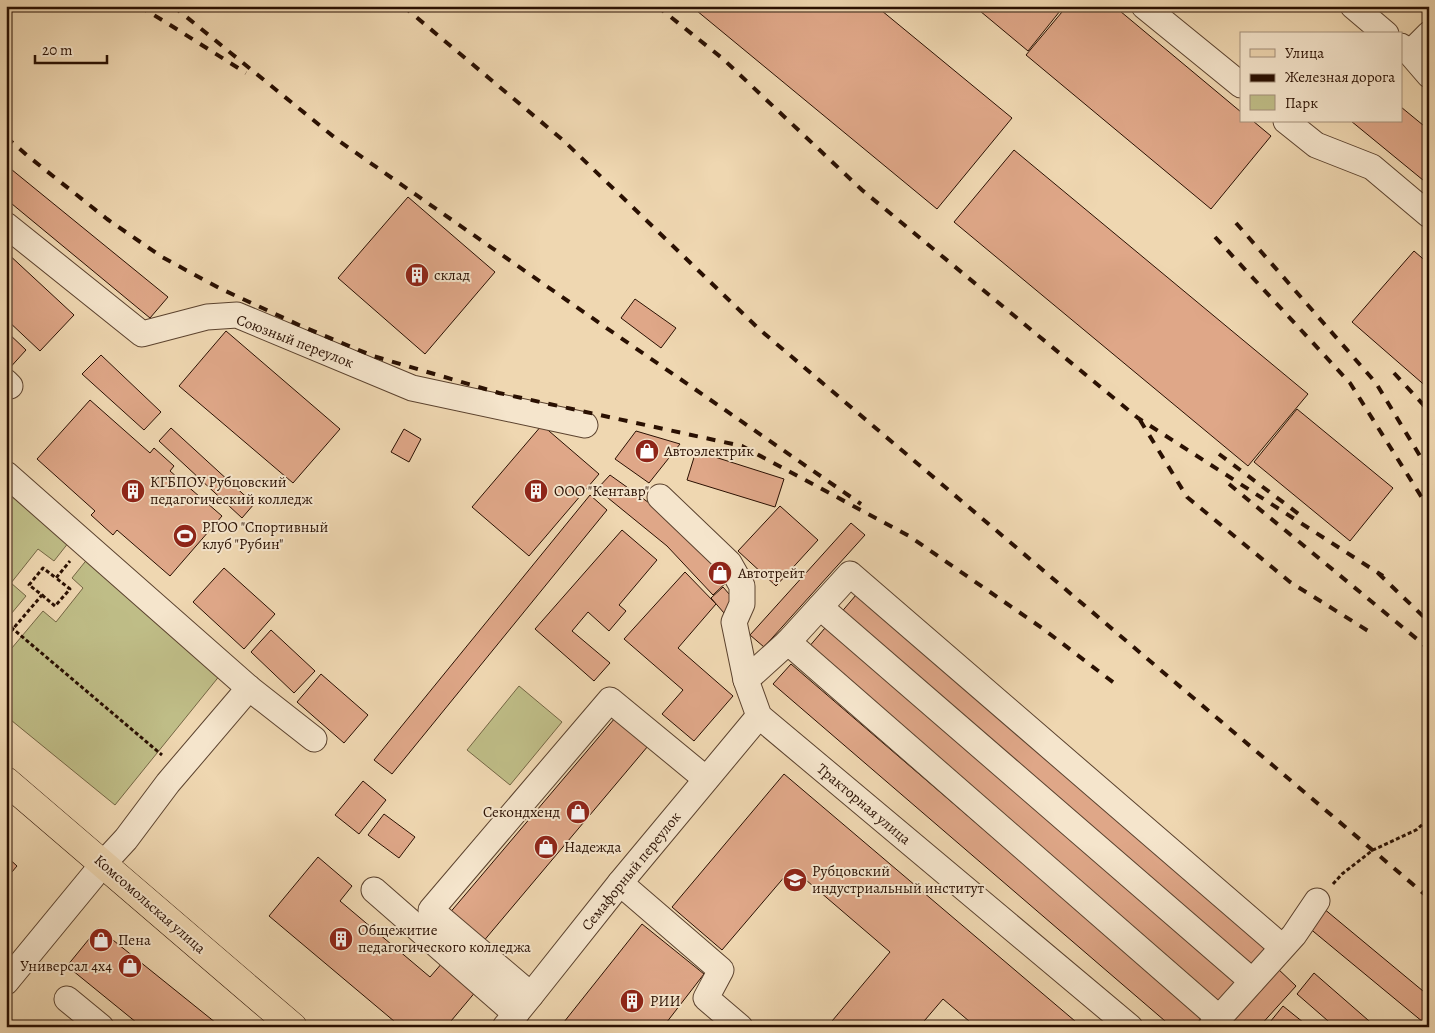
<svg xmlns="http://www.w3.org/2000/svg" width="1435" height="1033" font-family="Alegreya,serif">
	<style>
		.green { fill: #bfbd87; stroke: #746644 }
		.building { fill: #dfa788; stroke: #2a1002 }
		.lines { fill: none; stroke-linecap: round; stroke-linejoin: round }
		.minor-casing { stroke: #5b422e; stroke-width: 27 }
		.major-casing { stroke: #2a1002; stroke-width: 29 }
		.path { stroke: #2a1002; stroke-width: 3; stroke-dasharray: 4 2.5; stroke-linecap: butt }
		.minor { stroke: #f5e5cc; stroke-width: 25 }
		.major { stroke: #efd7b1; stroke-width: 28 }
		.rail { stroke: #2a1002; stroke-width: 4; stroke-dasharray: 9 9; stroke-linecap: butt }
		.labels { text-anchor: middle; stroke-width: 4; stroke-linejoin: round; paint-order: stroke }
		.poi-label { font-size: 15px; fill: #2a1002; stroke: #f5e5cc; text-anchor: start }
		.street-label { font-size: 15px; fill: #2a1002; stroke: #f5e5cc }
	</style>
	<rect width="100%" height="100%" fill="#efd7b1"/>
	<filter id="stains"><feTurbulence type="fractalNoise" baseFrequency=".004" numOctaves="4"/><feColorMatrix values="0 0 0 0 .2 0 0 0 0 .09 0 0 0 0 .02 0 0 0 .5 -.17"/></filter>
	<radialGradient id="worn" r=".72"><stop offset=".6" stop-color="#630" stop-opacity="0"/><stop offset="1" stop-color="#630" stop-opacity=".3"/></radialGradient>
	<g class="green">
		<polygon points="6,491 69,542 54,561 38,549 11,583 26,596 6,620"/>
		<polygon points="89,557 225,669 115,805 6,716 6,655 43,611 56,622 83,588 72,578"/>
		<polygon points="519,686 562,722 510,785 467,750"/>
	</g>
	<g class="building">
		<polygon points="691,6 876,6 1012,118 937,209"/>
		<polygon points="974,6 1064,6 1028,51"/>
		<polygon points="1067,6 1114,6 1241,112 1241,121 1253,121 1271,136 1211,209 1026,55"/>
		<polygon points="1401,107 1429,130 1429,185 1351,121 1401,121"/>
		<polygon points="1014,150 1308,394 1248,466 954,222"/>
		<polygon points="6,165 168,297 150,318 6,199"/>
		<polygon points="408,197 495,272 425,354 338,278"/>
		<polygon points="1414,251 1429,264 1429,389 1352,322"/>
		<polygon points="6,252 74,315 40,351 6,319"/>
		<polygon points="635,299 676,328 661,348 621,318"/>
		<polygon points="6,331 26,350 7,371 6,371"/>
		<polygon points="226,331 340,429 293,483 179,386"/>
		<polygon points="101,355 161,412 144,430 82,374"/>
		<polygon points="90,400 150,453 154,448 174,466 170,471 222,516 170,576 117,530 113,535 91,515 95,511 37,459"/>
		<polygon points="1297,409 1393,488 1350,541 1254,462"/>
		<polygon points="542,425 599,474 529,556 472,507"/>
		<polygon points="171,428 254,504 242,518 159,441"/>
		<polygon points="404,429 421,439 409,462 391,452"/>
		<polygon points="636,431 680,444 649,483 615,459"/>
		<polygon points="696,451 784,479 775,507 687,480"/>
		<polygon points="610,475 687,530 732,577 713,595 667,546 597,489"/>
		<polygon points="590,495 607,510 392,774 374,760"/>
		<polygon points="780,506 818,540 776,586 738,551"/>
		<polygon points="851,523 865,535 764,647 750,635"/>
		<polygon points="622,530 657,560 619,605 626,611 609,631 588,612 572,631 610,663 594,681 535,629"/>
		<polygon points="224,568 275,614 244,649 193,602"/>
		<polygon points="685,572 716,604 678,648 733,696 694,741 662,714 683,690 624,639"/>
		<polygon points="723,587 736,602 724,613 711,598"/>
		<polygon points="856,595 1267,948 1250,969 839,615"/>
		<polygon points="825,628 1237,981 1219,1002 808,648"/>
		<polygon points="271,630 315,671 294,693 251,652"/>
		<polygon points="791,664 1202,1017 1194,1027 1172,1027 773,684"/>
		<polygon points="321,674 368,715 344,743 297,702"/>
		<polygon points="615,718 648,746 482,943 448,915"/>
		<polygon points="784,774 1082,1027 976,1027 943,999 919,1027 827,1027 890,952 792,868 722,950 672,907"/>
		<polygon points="363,781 386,800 359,834 335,815"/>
		<polygon points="384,814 415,837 399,858 368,835"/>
		<polygon points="6,856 17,866 6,879"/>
		<polygon points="318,857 352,886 340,901 430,977 443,962 477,990 446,1027 401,1027 269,916"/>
		<polygon points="1323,908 1429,996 1429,1027 1308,927"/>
		<polygon points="642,924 704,974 663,1027 560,1027"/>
		<polygon points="98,928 221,1027 142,1027 67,966"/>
		<polygon points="1276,967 1296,986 1259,1027 1222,1027"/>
		<polygon points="1314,973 1376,1027 1335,1027 1297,994"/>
		<polygon points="1283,1006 1309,1027 1266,1027"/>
	</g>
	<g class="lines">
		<g class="minor-casing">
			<g id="minor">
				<polyline points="1144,6 1241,85"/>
				<polyline points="1353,6 1386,34"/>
				<polyline points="1401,46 1410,53 1429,75"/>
				<polyline points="1410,53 1429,34"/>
				<polyline points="1286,121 1316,145 1372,167 1429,215"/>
				<polyline points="6,225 142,334 207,317 237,315 412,388 585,425"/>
				<polyline points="6,382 10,386"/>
				<polyline points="6,474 249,688 314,739"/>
				<polyline points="660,497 729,563 742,586 742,604 734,622 746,680"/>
				<polyline points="820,607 1252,981"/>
				<polyline points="788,642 850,574 1282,947"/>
				<polyline points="620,883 721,970 706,998 740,1027"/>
				<polyline points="374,890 516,1014"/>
				<polyline points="6,982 103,864 126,839 168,783 249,688"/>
				<polyline points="531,995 431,910 610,700 706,779"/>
				<polyline points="67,999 101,1027"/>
				<polyline points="505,1027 531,995 620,883 759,716"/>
				<polyline points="1130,1027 759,716 746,680 788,642 1219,1018"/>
				<polyline points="1211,1027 1294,935 1317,901"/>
			</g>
		</g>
		<g class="major-casing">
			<polyline id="major" points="6,781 293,1027"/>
		</g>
		<g class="path">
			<polyline points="42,595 55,606 70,589 56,578"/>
			<polyline points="6,623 162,755"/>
			<polyline points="6,637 42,595 29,585 43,568 56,578 70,561"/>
			<polyline points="1333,884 1342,874 1373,850 1416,830 1429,819"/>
		</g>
		<use href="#minor" class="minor"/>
		<use href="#major" class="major"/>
		<g class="rail">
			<polyline points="139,6 167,23 246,73"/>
			<polyline points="173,6 339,141 618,336 861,504"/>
			<polyline points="403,6 564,141 759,329 1429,898"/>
			<polyline points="657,6 722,58 862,190 1138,418 1383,576"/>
			<polyline points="6,137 29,157 107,219 162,257 219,288 299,325 373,356 499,393 742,446 909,536 1042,628 1118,686"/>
			<polyline points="1236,223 1376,383 1429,471"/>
			<polyline points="1215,237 1350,383 1429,509"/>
			<polyline points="1394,373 1429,411"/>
			<polyline points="1140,420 1187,497 1290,582 1373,634"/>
			<polyline points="1219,454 1304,518"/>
			<polyline points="1229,484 1429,649"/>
			<polyline points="1378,573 1429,622"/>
		</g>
	</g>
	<defs>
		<g id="building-disc" transform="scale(1.25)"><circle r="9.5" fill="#8f2418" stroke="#f5e5cc"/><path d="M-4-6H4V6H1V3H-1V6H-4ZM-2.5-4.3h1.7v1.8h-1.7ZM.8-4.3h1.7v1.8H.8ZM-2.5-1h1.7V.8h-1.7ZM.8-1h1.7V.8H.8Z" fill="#fff"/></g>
		<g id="shop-disc" transform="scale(1.25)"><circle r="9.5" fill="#8f2418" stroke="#f5e5cc"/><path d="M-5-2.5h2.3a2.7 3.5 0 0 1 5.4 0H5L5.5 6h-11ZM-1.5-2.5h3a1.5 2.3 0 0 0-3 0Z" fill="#fff"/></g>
		<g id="stadium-disc" transform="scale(1.25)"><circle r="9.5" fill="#8f2418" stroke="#f5e5cc"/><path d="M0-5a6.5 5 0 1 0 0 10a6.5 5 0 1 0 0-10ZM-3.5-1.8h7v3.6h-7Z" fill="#fff"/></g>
		<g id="university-disc" transform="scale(1.25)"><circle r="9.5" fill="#8f2418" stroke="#f5e5cc"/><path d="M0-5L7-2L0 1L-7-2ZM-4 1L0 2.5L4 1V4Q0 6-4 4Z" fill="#fff"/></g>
	</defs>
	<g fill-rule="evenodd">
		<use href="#building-disc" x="417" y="275"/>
		<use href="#shop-disc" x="647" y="451"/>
		<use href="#building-disc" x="133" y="491"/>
		<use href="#building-disc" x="536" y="491"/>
		<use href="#stadium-disc" x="185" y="536"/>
		<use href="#shop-disc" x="720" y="573"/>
		<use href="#shop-disc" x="578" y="812"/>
		<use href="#shop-disc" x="546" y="847"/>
		<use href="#university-disc" x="795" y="880"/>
		<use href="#building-disc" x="341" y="939"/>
		<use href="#shop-disc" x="101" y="940"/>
		<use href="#shop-disc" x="130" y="966"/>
		<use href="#building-disc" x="632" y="1001"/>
	</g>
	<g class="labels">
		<g class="poi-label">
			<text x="434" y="280">склад</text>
			<text x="664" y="456">Автоэлектрик</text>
			<text x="150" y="487">КГБПОУ Рубцовский<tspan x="150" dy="17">педагогический колледж</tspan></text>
			<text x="554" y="496">ООО "Кентавр"</text>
			<text x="202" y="532">РГОО "Спортивный<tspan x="202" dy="17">клуб "Рубин"</tspan></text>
			<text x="738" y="578">Автотрейт</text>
			<text x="560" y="817" text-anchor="end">Секондхенд</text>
			<text x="564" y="852">Надежда</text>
			<text x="812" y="876">Рубцовский<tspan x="812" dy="17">индустриальный институт</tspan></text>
			<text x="358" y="935">Общежитие<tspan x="358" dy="17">педагогического колледжа</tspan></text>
			<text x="118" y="945">Пена</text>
			<text x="112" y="971" text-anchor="end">Универсал 4x4</text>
			<text x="650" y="1006">РИИ</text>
		</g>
		<g class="street-label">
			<text transform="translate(295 341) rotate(21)" y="5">Союзный переулок</text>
			<text transform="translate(864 804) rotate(40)" y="5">Тракторная улица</text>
			<text transform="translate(631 871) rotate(-51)" y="5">Семафорный переулок</text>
			<text transform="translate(150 904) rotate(41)" y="5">Комсомольская улица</text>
		</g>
	</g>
	<rect width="1435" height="1033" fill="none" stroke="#efd7b1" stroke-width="25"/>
	<rect x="8" y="8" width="1420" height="1018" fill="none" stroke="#2a1002" stroke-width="2.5"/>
	<rect x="12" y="12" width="1410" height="1008" fill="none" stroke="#2a1002"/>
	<rect x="1240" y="32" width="162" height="90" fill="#f5e5cc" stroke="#a4907b"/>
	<rect x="1250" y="49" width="25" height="8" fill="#efd7b1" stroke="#a4907b"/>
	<text x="1285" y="58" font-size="15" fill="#2a1002">Улица</text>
	<rect x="1250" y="74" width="25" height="8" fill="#2a1002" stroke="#a4907b"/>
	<text x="1285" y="82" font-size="15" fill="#2a1002">Железная дорога</text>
	<rect x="1250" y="95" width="25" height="15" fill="#bfbd87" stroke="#a4907b"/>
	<text x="1285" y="108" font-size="15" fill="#2a1002">Парк</text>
	<path d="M35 55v8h72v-8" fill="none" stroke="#2a1002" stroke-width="2.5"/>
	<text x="42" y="55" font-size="15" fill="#2a1002" stroke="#f5e5cc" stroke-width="4" paint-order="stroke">20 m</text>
	<rect width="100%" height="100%" filter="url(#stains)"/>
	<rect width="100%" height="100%" fill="url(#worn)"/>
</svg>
